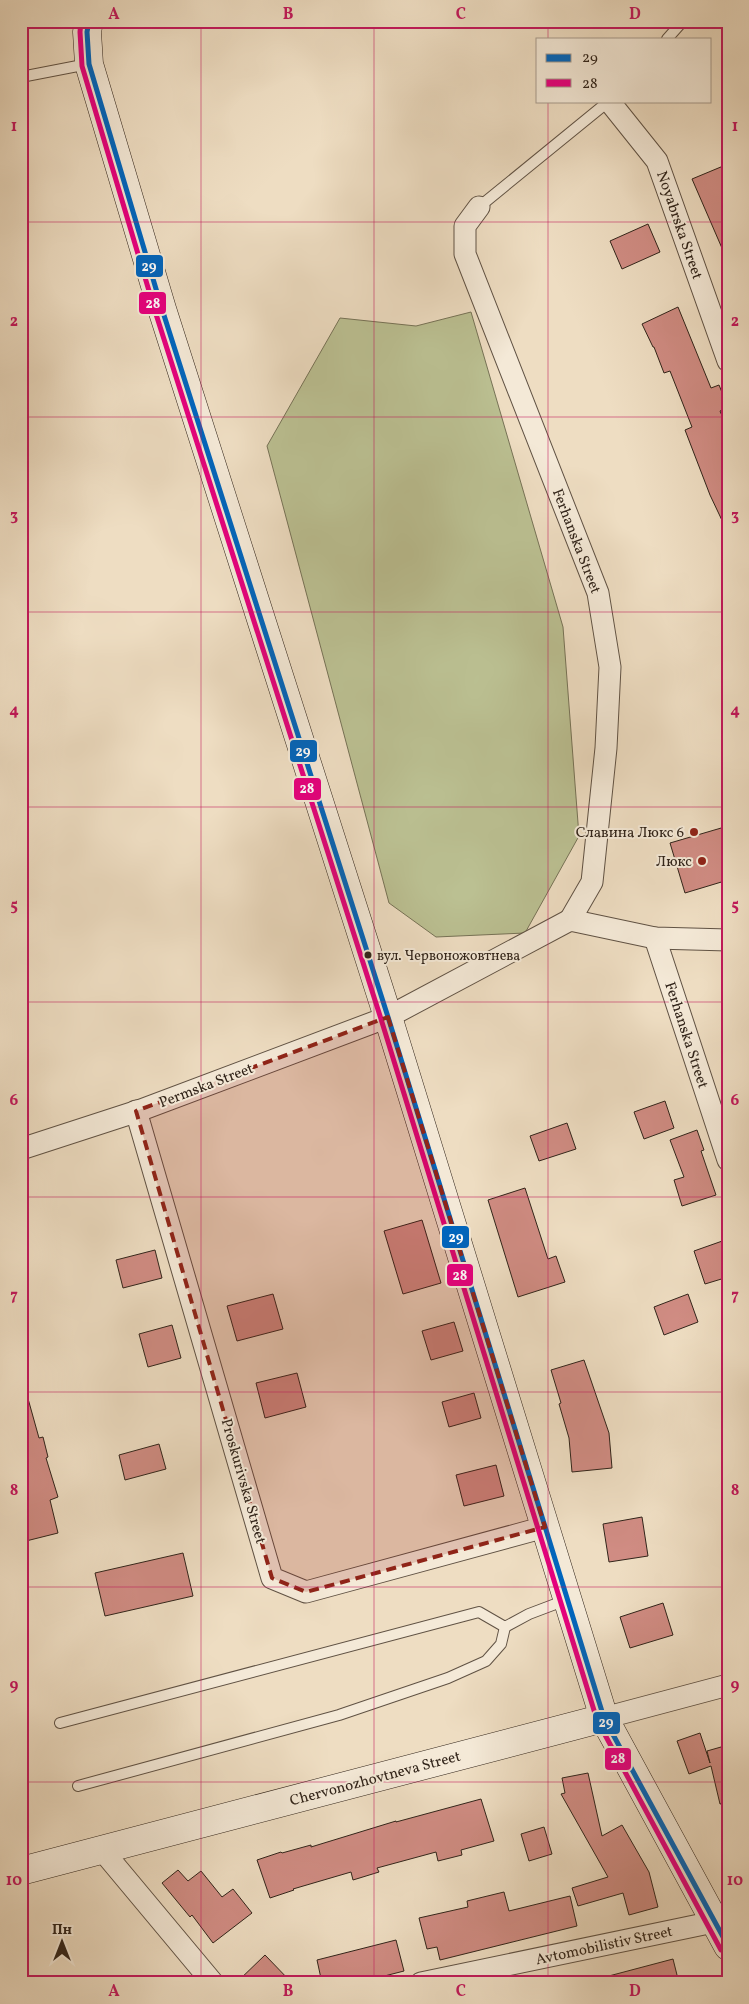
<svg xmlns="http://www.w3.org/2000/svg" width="749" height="2004" font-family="Vollkorn,serif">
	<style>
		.green { fill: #bbc092; stroke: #767256 }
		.building { fill: #d08c83; stroke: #31241a }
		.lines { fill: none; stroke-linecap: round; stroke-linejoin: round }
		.lane-casing { stroke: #605244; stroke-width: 12 }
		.street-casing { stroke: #605244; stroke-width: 23 }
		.secondary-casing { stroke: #31241a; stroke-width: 29 }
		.lane { stroke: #f4e9d7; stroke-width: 10 }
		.street { stroke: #f4e9d7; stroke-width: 21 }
		.secondary { stroke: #f4e9d7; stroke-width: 28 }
		.bus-1-casing { stroke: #f4e9d7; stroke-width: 9 }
		.bus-2-casing { stroke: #f4e9d7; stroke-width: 9 }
		.bus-1 { stroke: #0065bd; stroke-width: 5 }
		.bus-2 { stroke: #e5007d; stroke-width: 5 }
		.marked { fill: #8f2418; fill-opacity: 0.2; stroke: #8f2418; stroke-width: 4; stroke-dasharray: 10 6; stroke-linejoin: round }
		.grid { fill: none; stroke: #c2185b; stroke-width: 1; stroke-opacity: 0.55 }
		.poi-dot { fill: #8f2418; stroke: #f4e9d7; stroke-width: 2 }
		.bus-dot { fill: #31241a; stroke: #f4e9d7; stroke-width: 2 }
		.labels { text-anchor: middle; stroke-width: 4; stroke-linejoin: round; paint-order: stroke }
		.bus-label { font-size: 14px; fill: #31241a; stroke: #f4e9d7; text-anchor: start }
		.street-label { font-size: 15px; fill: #31241a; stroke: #f4e9d7 }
		.poi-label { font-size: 15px; fill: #31241a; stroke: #f4e9d7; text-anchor: end }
		.line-badge { stroke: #f4e9d7; stroke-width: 2 }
		.badge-label { font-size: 14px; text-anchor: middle; font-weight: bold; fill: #fff }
		.neatline { fill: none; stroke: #c2185b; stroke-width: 2 }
		.grid-label { font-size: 16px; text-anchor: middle; font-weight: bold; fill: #c2185b }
	</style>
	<rect width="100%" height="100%" fill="#eeddc2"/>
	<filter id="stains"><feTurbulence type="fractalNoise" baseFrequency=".004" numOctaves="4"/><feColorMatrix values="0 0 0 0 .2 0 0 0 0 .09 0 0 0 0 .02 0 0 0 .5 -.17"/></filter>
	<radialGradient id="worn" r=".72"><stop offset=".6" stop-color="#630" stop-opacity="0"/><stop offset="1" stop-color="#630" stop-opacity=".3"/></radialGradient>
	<polygon class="green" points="471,312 563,627 579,836 525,933 436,937 389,903 267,446 340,318 416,326"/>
	<g class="building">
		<polygon points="728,164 728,262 692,179"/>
		<polygon points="648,224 660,252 622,269 610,241"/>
		<polygon points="678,307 711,388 719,385 728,407 720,411 728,430 728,533 710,495 685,430 692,427 670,371 664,373 654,347 653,347 642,324"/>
		<polygon points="728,826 728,880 685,893 670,843"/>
		<polygon points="665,1101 674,1128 644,1139 634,1112"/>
		<polygon points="567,1123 576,1149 539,1161 530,1136"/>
		<polygon points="697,1130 704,1150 701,1151 716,1195 682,1206 674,1180 684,1177 670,1140"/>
		<polygon points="525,1188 548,1259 556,1256 565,1282 518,1297 488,1200"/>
		<polygon points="422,1220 441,1283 403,1294 384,1231"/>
		<polygon points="728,1239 728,1277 705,1284 694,1251"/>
		<polygon points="155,1250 162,1278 123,1288 116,1260"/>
		<polygon points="273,1294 283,1329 237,1341 227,1306"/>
		<polygon points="688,1294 698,1322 664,1335 654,1307"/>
		<polygon points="454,1322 463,1351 431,1360 422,1331"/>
		<polygon points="172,1325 181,1358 148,1367 139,1334"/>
		<polygon points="584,1360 609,1433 612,1468 572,1472 569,1438 559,1404 561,1403 551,1370"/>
		<polygon points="297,1373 306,1407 265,1418 256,1383"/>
		<polygon points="474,1393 481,1418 449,1427 442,1402"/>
		<polygon points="27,1395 39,1438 43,1437 48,1457 46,1458 58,1497 50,1500 58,1533 26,1541 21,1523 21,1396"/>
		<polygon points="159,1444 166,1469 125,1480 119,1455"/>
		<polygon points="496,1465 504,1496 464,1506 456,1475"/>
		<polygon points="642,1517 648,1556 609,1562 603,1524"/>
		<polygon points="183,1553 193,1596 105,1616 95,1573"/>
		<polygon points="663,1603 673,1635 630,1648 620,1617"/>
		<polygon points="700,1733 710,1763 707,1751 728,1745 728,1803 720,1804 711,1766 689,1774 677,1741"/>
		<polygon points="588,1773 602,1836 622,1825 649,1872 658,1907 629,1915 623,1893 578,1906 572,1888 608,1877 561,1794 565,1793 562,1778"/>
		<polygon points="481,1799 494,1841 461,1850 462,1855 438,1861 436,1852 377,1868 379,1872 353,1880 351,1872 293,1889 294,1890 270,1898 257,1860 281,1852 282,1853 311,1845 311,1847 396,1821 396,1822"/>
		<polygon points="544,1827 552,1854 529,1861 521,1834"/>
		<polygon points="178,1870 188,1881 201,1871 222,1897 233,1889 252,1913 213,1943 192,1915 190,1917 162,1883"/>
		<polygon points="504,1892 509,1911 570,1896 577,1926 440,1960 437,1947 427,1949 419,1918 468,1907 467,1901"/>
		<polygon points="396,1940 404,1971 357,1983 322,1983 317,1960"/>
		<polygon points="265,1955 292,1983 236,1983"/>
		<polygon points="673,1959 679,1983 606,1983 605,1977"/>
	</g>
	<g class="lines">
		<g class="lane-casing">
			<g id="lane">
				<polyline points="667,39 683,21"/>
				<polyline points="21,77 88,64"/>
				<polyline points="479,207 609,101"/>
				<polyline points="60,1723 479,1612 505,1627 529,1614 566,1600"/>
				<polyline points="78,1786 339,1715 448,1678 486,1661 501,1644 505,1627"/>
			</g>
		</g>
		<g class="street-casing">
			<g id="street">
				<polyline points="609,101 657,161 728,361"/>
				<polyline points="479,207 465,226 465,254 598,593 610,667 606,748 592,882 570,920"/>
				<polyline points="655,938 728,1160"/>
				<polyline points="136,1111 272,1578 306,1592 545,1527"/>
				<polyline points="21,1149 141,1110 388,1017 570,920 655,938 728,940"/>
				<polyline points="604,1718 728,1685"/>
				<polyline points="102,1850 213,1983"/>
				<polyline points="421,1983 728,1919"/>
			</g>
		</g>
		<g class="secondary-casing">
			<g id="secondary">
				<polyline points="89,21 87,32 89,64 162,309 388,1017 604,1718 728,1946"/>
				<polyline points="21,1871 604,1718"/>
			</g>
		</g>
		<use href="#lane" class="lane"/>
		<use href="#street" class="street"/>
		<use href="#secondary" class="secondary"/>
		<g class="bus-1-casing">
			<polyline id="bus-1" points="89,21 87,32 89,64 162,309 388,1017 604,1718 728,1946"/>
		</g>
		<g class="bus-2-casing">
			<polyline id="bus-2" points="81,21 80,32 82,66 155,311 381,1019 597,1720 721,1950"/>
		</g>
		<use href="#bus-1" class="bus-1"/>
		<use href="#bus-2" class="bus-2"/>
	</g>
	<path class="marked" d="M388,1017L545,1527L306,1592L272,1578L136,1111Z"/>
	<path class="grid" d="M201,21V1983M374,21V1983M548,21V39M548,101V1983M21,222H728M21,417H728M21,612H728M21,807H728M21,1002H728M21,1197H728M21,1392H728M21,1587H728M21,1782H728"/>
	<g class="poi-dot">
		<circle cx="694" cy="832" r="5"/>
		<circle cx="702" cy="861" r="5"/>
	</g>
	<circle class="bus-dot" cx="368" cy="955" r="4.5"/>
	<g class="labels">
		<g class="bus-label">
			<text x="377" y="960">вул. Червоножовтнева</text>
		</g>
		<g class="street-label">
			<text transform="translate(680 225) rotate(71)" y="5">Noyabrska Street</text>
			<text transform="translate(577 541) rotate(69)" y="5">Ferhanska Street</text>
			<text transform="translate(687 1035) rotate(72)" y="5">Ferhanska Street</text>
			<text transform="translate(206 1085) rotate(-21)" y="5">Permska Street</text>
			<text transform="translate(244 1481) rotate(74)" y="5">Proskurivska Street</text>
			<text transform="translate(375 1778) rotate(-15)" y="5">Chervonozhovtneva Street</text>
			<text transform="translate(604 1945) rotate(-12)" y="5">Avtomobilistiv Street</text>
		</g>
		<g class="poi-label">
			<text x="684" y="837">Славина Люкс 6</text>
			<text x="692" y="866">Люкс</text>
		</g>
	</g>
	<g class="line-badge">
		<rect x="135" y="254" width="29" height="24" rx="5" fill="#0065bd"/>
		<rect x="138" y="291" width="29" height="24" rx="5" fill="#e5007d"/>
		<rect x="289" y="739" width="29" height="24" rx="5" fill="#0065bd"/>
		<rect x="293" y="777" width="29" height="24" rx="5" fill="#e5007d"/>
		<rect x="441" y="1225" width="29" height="24" rx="5" fill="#0065bd"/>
		<rect x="446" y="1263" width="28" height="24" rx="5" fill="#e5007d"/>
		<rect x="592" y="1711" width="29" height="24" rx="5" fill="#0065bd"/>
		<rect x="604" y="1747" width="28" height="24" rx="5" fill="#e5007d"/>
	</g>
	<g class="badge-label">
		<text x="149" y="271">29</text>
		<text x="153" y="308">28</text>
		<text x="303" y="756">29</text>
		<text x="307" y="793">28</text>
		<text x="456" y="1242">29</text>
		<text x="460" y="1280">28</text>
		<text x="606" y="1727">29</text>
		<text x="618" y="1763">28</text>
	</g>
	<rect width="749" height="2004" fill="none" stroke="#eeddc2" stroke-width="55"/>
	<rect x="536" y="38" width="175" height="65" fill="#f4e9d7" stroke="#a69a8b"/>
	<rect x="546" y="54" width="25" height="8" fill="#0065bd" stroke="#a69a8b"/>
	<text x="582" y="62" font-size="15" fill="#31241a">29</text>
	<rect x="546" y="79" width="25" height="8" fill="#e5007d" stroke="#a69a8b"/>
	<text x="582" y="88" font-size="15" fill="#31241a">28</text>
	<g transform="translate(62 1942)" stroke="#f4e9d7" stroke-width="4" paint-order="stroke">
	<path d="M0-4L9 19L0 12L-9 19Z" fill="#31241a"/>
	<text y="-8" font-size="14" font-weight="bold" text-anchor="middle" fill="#31241a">Пн</text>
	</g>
	<rect x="28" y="28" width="694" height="1948" class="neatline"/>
	<g class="grid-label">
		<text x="114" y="19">A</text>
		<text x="288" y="19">B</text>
		<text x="461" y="19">C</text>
		<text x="635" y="19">D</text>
		<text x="14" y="131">1</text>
		<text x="735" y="131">1</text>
		<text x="14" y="326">2</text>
		<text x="735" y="326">2</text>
		<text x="14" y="520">3</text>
		<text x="735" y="520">3</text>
		<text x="14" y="715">4</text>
		<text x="735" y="715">4</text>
		<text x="14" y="910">5</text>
		<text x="735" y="910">5</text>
		<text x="14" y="1105">6</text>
		<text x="735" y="1105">6</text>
		<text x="14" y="1300">7</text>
		<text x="735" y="1300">7</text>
		<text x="14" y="1495">8</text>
		<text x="735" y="1495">8</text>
		<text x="14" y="1690">9</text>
		<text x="735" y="1690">9</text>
		<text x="14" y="1885">10</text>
		<text x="735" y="1885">10</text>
		<text x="114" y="1996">A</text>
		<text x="288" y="1996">B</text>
		<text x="461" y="1996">C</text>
		<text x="635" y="1996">D</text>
	</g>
	<rect width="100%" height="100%" filter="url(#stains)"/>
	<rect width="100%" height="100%" fill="url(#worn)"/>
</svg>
